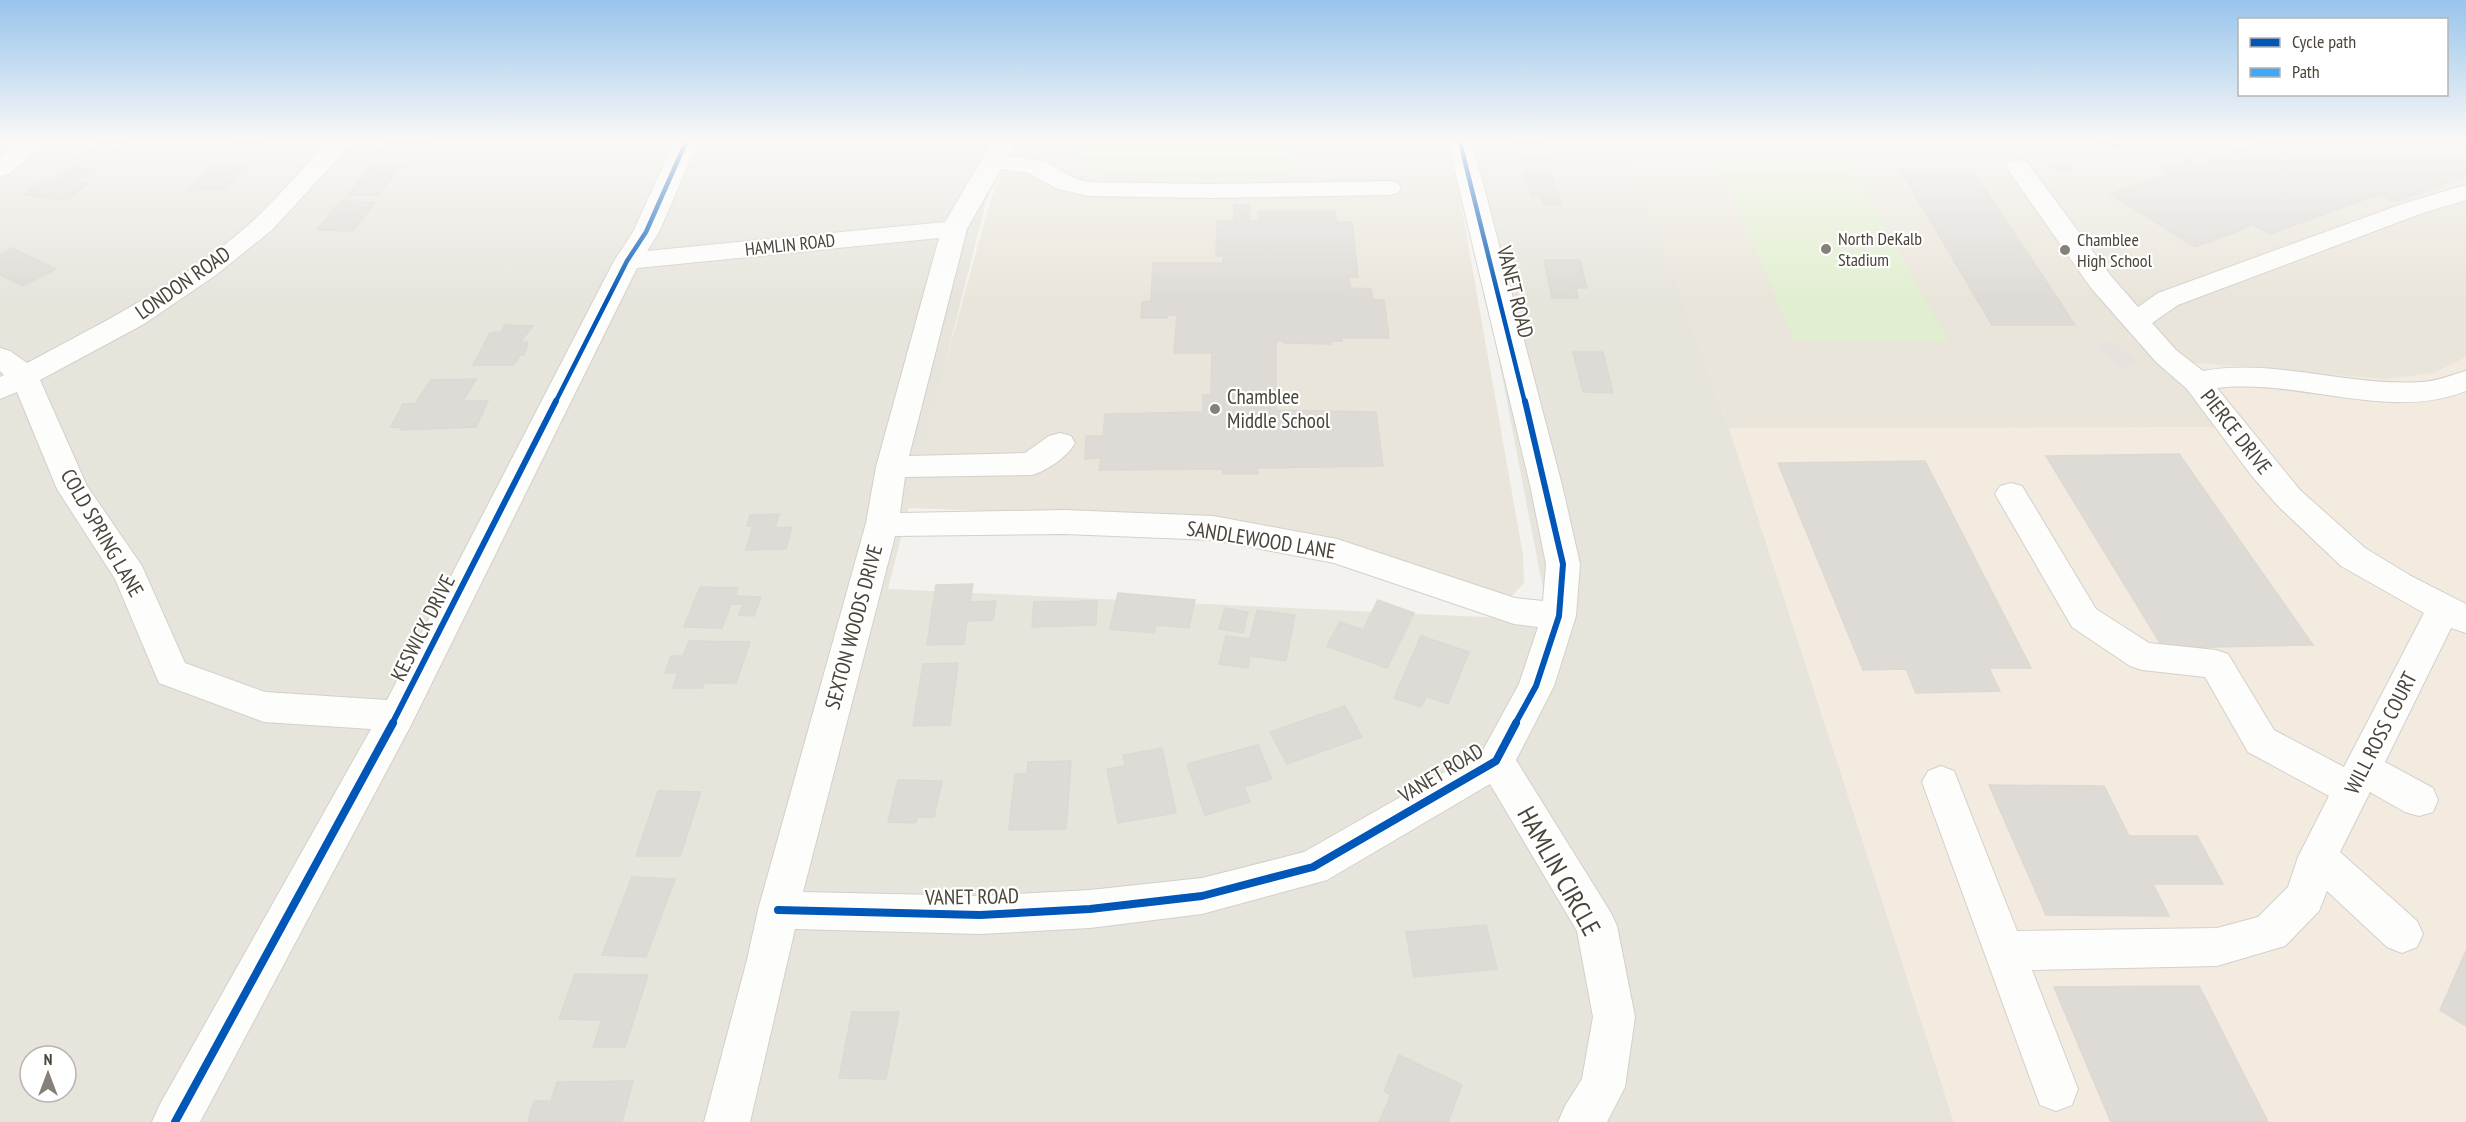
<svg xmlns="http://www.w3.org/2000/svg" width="2466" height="1122" font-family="'PT Sans Narrow',sans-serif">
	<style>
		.residential { fill: #e7e4dc; fill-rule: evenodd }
		.commercial { fill: #f3ebdf }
		.education { fill: #eae5da }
		.green { fill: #e1eecf }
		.parking { fill: #e6e3df }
		.building { fill: #dedbd6; stroke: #dcd9d4; stroke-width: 1.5 }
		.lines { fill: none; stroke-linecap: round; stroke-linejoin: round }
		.minor-casing { stroke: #d2d0cb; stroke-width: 2 }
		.minor { fill: #fdfdfc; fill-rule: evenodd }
		.quiet { stroke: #3fa9f5; stroke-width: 4; stroke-dasharray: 8 4; stroke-linecap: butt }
		.cycleway-far2-casing { stroke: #fff; stroke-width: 8 }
		.cycleway-far1-casing { stroke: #fff; stroke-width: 10 }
		.cycleway-casing { stroke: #fff; stroke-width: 11 }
		.cycleway-far2 { stroke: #0057b8; stroke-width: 4.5 }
		.cycleway-far1 { stroke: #0057b8; stroke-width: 6 }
		.cycleway { stroke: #0057b8; stroke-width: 8 }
		.poi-dot { fill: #868178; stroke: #fff; stroke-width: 2 }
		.labels { text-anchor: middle; stroke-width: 4.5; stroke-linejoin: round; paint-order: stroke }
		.far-poi-label { font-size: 18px; fill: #4b4439; stroke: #fff; text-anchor: start }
		.far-street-label { font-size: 18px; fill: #4b4439; stroke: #fff }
		.street-label { font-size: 21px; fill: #4b4439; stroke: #fff }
		.poi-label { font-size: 21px; fill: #4b4439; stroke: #fff; text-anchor: start }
		.near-street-label { font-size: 26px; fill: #4b4439; stroke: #fff }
	</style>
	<rect width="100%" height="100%" fill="#f4f2ee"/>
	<path class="residential" d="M0,142H1010L986,202L888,589L1549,620L1457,142H1626L1729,428L1954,1122H0ZM30,1056H66V1092H30Z"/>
	<polygon class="commercial" points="2466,357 2466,1122 1954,1122 1729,428 1858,427 2183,362 2327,373 2434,373"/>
	<g class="education">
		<polygon points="1016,142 1450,142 1523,555 1524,583 1510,598 1165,517 905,508 990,202 1011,148"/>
		<polygon points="2466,142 2466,357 2434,373 2385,379 2184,362 2233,427 1729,428 1626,143"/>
	</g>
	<g class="green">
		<polygon points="1291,142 1293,149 1290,168 1268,177 1142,177 1114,172 1091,165 1074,151 1068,142"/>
		<polygon points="1715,156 1845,156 1949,342 1795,342"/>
	</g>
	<polygon class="parking" points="2112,341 2139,364 2122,369 2095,346"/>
	<g class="building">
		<polygon points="96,142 129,142 118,153 105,153 98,159 78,158"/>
		<polygon points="237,142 266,142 254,157 224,158"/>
		<polygon points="382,142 433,142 423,157 371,157"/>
		<polygon points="2262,142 2466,142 2466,176 2395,202 2380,194 2270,234 2252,224 2242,228 2244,229 2195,247 2110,194 2169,174 2160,168 2188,159 2199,164"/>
		<polygon points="1516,143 1543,143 1550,165 1523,166"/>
		<polygon points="246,163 226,189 189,190 210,164"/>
		<polygon points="372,166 401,166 378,195 348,195"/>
		<polygon points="2053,166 2069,166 2074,172 2058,172"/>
		<polygon points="72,168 91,170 74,183 88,184 67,200 23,195 45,179 55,180"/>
		<polygon points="1523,171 1550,171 1561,204 1544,204 1541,196 1531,196"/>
		<polygon points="1901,171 1973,171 2075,325 1992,325"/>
		<polygon points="341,201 376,202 353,231 317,230"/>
		<polygon points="1234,205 1249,205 1250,221 1258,221 1259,211 1335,211 1337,222 1352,222 1358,277 1349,277 1350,288 1371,289 1373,300 1384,300 1389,338 1342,338 1342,341 1332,341 1331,344 1284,343 1283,341 1276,341 1276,410 1376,412 1383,466 1256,468 1258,474 1223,474 1223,469 1099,470 1101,458 1085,459 1086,436 1103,436 1105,414 1203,412 1203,395 1211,395 1212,353 1174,353 1177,315 1168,315 1167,318 1141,318 1142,302 1151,301 1153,263 1223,263 1223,256 1216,256 1217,221 1234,221"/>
		<polygon points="12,248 56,269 23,286 0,275 0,255"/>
		<polygon points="1544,260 1580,260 1587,288 1576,288 1578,298 1552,298"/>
		<polygon points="505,325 533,326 521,341 528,343 524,355 520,355 514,365 473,365 490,333 501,332"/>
		<polygon points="1573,352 1603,352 1613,393 1583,392"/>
		<polygon points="476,379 463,401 488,401 476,427 401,430 403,428 391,427 403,404 415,404 431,380"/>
		<polygon points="2179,454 2313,645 2163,648 2046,456"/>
		<polygon points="1925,461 2031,668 1989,668 2000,691 1916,693 1906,669 1863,670 1778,463"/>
		<polygon points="779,514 775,528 792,527 786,549 746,550 753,526 747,526 750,515"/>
		<polygon points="973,584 970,602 996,601 993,620 967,621 964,644 927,645 936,585"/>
		<polygon points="700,587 738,588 735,596 761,597 754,616 739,615 743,604 731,604 722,628 684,627"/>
		<polygon points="1118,593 1195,600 1189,628 1156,625 1154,633 1110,629"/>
		<polygon points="1378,600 1414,613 1387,668 1327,646 1340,622 1363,630"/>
		<polygon points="1097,601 1096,625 1032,627 1034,602"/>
		<polygon points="1225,608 1248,612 1243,633 1219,629"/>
		<polygon points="1257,610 1295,615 1286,661 1250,656 1248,668 1219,664 1226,636 1250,639"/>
		<polygon points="1421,636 1469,652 1448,704 1426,696 1421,707 1394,698"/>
		<polygon points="689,641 750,642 736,683 704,683 702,688 673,688 678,673 665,673 671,656 683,656"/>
		<polygon points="958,663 950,725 913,726 923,664"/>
		<polygon points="1345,706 1362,737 1287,764 1270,732"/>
		<polygon points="1258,745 1272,779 1244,787 1250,802 1205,815 1187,764"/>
		<polygon points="1162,748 1176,813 1118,823 1107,769 1125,766 1123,755"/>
		<polygon points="1071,761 1066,829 1009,830 1015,774 1027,774 1028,762"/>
		<polygon points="898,780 942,781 934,817 917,817 916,823 888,822"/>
		<polygon points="1989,785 2104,786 2129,836 2197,836 2223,884 2153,884 2169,916 2046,915"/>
		<polygon points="658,791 701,792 680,856 636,856"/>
		<polygon points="632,877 675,879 646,957 602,955"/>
		<polygon points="1486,925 1497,969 1414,977 1406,932"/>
		<polygon points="2466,951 2466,1026 2440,1010"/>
		<polygon points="575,974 648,975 625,1047 593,1047 602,1020 559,1019"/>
		<polygon points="2199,986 2268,1122 2111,1122 2054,987"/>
		<polygon points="852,1012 899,1012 886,1079 839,1078"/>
		<polygon points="1399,1055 1462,1085 1448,1122 1379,1122 1391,1095 1384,1091"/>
		<polygon points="633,1081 622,1122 528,1122 534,1101 551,1101 557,1082"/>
	</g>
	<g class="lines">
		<g class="minor-casing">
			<g id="minor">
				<polygon points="19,142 46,142 9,174 0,176 0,157"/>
				<path d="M327,142H353L272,230L216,275L144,324L40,380L87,486L142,566L185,663L265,692L387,700L614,261L633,232L674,142H698L659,232L647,251L945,222L992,142H1016L1008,156L1044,161L1074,178L1089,182L1208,184L1389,181L1398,183L1401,188L1398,193L1389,195L1208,198L1089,196L1057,189L1029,173L1001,169L967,229L909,456L1025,453L1049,436L1060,433L1071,436L1075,443C1067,457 1048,470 1032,475L905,477L900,513L1064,510L1213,516L1337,539L1515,598L1543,601L1546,564L1530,485L1448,142H1472L1562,485L1580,564L1576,616L1554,686L1516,760L1611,913L1617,926L1635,1017L1625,1087L1607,1122H1558L1565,1106L1582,1079L1593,1017L1577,931L1490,784L1327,880L1202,914L1090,928L980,934L795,929L750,1122H704L747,960L758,910L866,523L876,467L939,238L637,268L410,727L200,1122H152L159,1106L371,729L264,722L159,683L115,579L57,489L17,392L0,399V377L4,375L0,371V348L10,351L27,363C104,322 190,279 255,219C280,195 303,168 327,142ZM1064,534L1213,540L1334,563L1514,624L1538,627L1519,684L1483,750L1304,852L1202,878L1090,890L980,896L803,892L895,536Z"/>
				<path d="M2018,160L2027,162L2111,276L2138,307L2158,293L2402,204L2466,185V200L2420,214L2178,305L2152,323L2176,350L2203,371C2276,358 2348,387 2422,382C2438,381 2451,375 2466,371V391C2389,422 2298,378 2217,388L2300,490L2365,548L2411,576L2466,604V633L2451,628L2385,762L2433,788L2438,800L2433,812L2419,816L2405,812L2370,792L2340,852L2417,921L2423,934L2417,947L2402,953L2387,947L2327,891L2319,911L2285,946L2217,966L2032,970L2078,1089L2072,1105L2056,1111L2040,1105L2034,1089L1922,782L1928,771L1941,766L1954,771L2017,931L2217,928L2258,917L2288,887L2298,857L2329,796L2248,752L2205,677L2142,670L2130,666L2072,627L1995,494L2000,486L2011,483L2022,486L2096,609L2149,643L2216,650L2228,654L2274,730L2344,767L2424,613L2341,566L2278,506L2251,475L2187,389L2156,362L2091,288L2006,167L2009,162Z"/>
			</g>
		</g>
		<use href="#minor" class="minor"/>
		<polyline class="quiet" points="2100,142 2110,147 2117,146 2110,142"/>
		<g class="cycleway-far2-casing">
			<g id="cycleway-far2">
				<polyline points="1460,142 1525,403"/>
				<polyline points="555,403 627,261 646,232 686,142"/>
			</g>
		</g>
		<g class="cycleway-far1-casing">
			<g id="cycleway-far1">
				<polyline points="392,724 556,401"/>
				<polyline points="1515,724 1536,686 1559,616 1563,564 1525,401"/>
			</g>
		</g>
		<g class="cycleway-casing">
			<g id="cycleway">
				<polyline points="778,910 980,915 1090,909 1202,896 1313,867 1496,761 1516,723"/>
				<polyline points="175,1122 393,723"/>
			</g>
		</g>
		<use href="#cycleway-far2" class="cycleway-far2"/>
		<use href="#cycleway-far1" class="cycleway-far1"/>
		<use href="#cycleway" class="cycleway"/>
	</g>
	<linearGradient id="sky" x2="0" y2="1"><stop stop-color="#98c4ec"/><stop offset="0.47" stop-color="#faf9f7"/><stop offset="1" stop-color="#faf9f7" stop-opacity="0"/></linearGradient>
	<rect width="2466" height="300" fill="url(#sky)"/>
	<g class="poi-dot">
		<circle cx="1826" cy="249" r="6"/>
		<circle cx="2065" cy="250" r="6"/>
		<circle cx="1215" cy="409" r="6"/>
	</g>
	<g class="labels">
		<g class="far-poi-label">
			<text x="1838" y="245">North DeKalb<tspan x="1838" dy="21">Stadium</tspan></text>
			<text x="2077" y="246">Chamblee<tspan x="2077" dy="21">High School</tspan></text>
		</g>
		<g class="far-street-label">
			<text transform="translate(790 245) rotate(-6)" y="6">HAMLIN ROAD</text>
		</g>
		<g class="street-label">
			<text transform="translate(183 283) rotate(-35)" y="7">LONDON ROAD</text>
			<text transform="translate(1515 292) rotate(76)" y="7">VANET ROAD</text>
			<text transform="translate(2236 432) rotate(52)" y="7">PIERCE DRIVE</text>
			<text transform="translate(102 533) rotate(60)" y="7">COLD SPRING LANE</text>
			<text transform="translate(1261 540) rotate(9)" y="7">SANDLEWOOD LANE</text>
			<text transform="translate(854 627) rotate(-75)" y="7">SEXTON WOODS DRIVE</text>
			<text transform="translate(423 628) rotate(-63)" y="7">KESWICK DRIVE</text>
			<text transform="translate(2381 733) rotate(-63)" y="7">WILL ROSS COURT</text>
			<text transform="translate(1441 773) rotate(-31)" y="7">VANET ROAD</text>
			<text transform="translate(972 897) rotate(-1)" y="7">VANET ROAD</text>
		</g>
		<g class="poi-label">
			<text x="1227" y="404">Chamblee<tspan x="1227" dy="24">Middle School</tspan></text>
		</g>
		<g class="near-street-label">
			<text transform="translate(1559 871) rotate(61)" y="9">HAMLIN CIRCLE</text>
		</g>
	</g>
	<rect x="2238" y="18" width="210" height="78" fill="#ffffff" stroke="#b7b4b0" stroke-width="1.5"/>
	<rect x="2250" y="38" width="30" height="9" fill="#0057b8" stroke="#b7b4b0" stroke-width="1.5"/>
	<text x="2292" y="48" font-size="18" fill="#4b4439">Cycle path</text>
	<rect x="2250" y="68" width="30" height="9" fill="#3fa9f5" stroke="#b7b4b0" stroke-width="1.5"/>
	<text x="2292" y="78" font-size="18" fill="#4b4439">Path</text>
	<g transform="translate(48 1074)"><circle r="28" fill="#ffffff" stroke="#b7b4b0" stroke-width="1.5"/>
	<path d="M0-4.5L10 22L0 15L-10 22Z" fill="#868178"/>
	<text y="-9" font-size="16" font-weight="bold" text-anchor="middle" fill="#4b4439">N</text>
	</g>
</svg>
